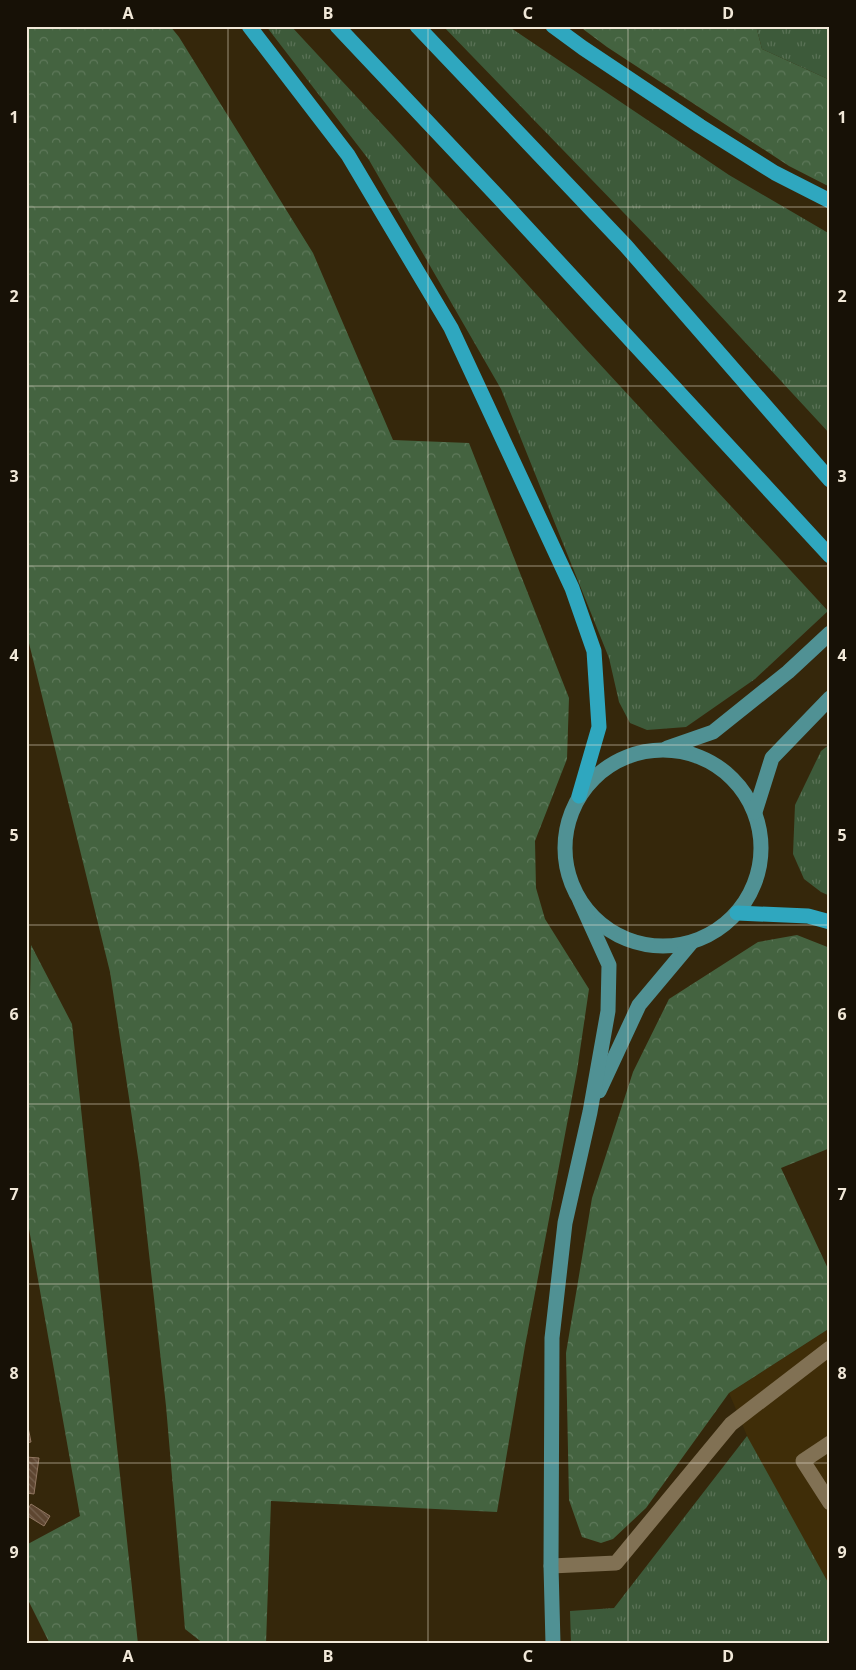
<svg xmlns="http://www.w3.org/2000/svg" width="856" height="1670" font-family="'Noto Sans',sans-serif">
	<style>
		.built { fill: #3f2d08 }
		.grass { fill: url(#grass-tufts) }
		.forest { fill: url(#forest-crowns) }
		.building { fill: url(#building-back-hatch); stroke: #917660 }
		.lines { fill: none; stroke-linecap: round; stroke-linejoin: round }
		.minor { stroke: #817154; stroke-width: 15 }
		.major { stroke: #509194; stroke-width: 15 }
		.highway { stroke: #2fa7bf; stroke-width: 15 }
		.grid { fill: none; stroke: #f1e8d8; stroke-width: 1; stroke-opacity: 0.55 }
		.neatline { fill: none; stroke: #f1e8d8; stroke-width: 2 }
		.grid-label { font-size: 16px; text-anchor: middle; font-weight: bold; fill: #f1e8d8 }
	</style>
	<defs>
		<pattern id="grass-tufts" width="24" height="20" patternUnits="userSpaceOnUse" patternTransform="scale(1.25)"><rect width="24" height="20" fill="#3d5a3a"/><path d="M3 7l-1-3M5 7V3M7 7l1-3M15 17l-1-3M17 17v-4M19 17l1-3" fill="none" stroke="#5a7256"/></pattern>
		<pattern id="forest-crowns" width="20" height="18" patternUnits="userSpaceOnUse" patternTransform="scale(1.25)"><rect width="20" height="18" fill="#446340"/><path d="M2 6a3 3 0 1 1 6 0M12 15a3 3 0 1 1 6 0" fill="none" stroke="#5f795b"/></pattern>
		<pattern id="building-back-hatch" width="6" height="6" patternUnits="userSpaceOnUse" patternTransform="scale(1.25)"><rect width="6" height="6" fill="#5e4631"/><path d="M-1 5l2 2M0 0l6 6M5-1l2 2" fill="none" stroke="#76614e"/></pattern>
	</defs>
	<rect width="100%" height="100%" fill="#35270b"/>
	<polygon class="built" points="830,1328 830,1587 753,1450 729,1393"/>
	<g class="grass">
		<polygon points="266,26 291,26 393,136 583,346 828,611 755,679 686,727 647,730 630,723 619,702 609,658 501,389 369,160"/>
		<polygon points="443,26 508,26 729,175 830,234 830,434 653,243"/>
		<polygon points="756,26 821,26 830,29 830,80 762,49"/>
		<polygon points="830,744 830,896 821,892 804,879 793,854 795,805 821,751"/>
		<polygon points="747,1436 830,1586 830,1644 571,1644 570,1611 614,1608"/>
	</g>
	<g class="forest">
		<polygon points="26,26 170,26 179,37 313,253 393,440 469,443 569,698 567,759 535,841 536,888 545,919 589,989 577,1071 525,1346 497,1512 271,1501 266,1644 204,1644 185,1629 166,1406 139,1164 110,972 26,631"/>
		<polygon points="579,26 756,26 762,49 830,80 830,187 789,166 607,47"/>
		<polygon points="797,935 830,948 830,1148 781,1168 830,1273 830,1328 729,1393 646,1508 613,1539 601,1543 582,1537 569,1500 566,1353 592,1198 633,1072 669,999 758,942"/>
		<polygon points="31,945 72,1024 138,1644 50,1644 26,1596 26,1545 80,1516 26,1212"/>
	</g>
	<g class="building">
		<polygon points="26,1417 31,1442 26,1443"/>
		<polygon points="26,1457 39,1458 34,1494 26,1493"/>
		<polygon points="31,1504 50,1516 44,1526 26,1515 26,1512"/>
	</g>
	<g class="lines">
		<g class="minor">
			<polyline points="830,1443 803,1461 830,1503"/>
			<polyline points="551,1566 616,1563 731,1424 830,1348"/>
		</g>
		<g class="major">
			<polyline points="667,748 713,732 788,672 830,633"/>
			<circle cx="663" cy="848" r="98"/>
			<polyline points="755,812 772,758 830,698"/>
			<polyline points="599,1091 639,1005 691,943"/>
			<polyline points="553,1644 551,1566 552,1338 565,1223 590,1112 608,1011 609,965 580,901"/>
		</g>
		<g class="highway">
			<polyline points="249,26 348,155 451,328 572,588 594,651 599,727 579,796"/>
			<polyline points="337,26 503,202 830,556"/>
			<polyline points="417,26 626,246 830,480"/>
			<polyline points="553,26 583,48 700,126 775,173 830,201"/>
			<polyline points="737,913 808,916 830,922"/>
		</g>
	</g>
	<path class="grid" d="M228,26V1644M428,26V1644M628,26V1644M26,207H830M26,386H830M26,566H830M26,745H830M26,925H830M26,1104H830M26,1284H830M26,1463H830"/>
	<rect width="856" height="1670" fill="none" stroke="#171106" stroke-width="55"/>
	<rect x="28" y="28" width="800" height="1614" class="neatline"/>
	<g class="grid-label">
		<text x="128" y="19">A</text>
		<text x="328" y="19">B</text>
		<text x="528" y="19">C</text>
		<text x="728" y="19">D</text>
		<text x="14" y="123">1</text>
		<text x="842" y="123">1</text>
		<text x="14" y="302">2</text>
		<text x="842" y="302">2</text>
		<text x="14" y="482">3</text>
		<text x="842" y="482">3</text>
		<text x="14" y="661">4</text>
		<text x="842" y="661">4</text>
		<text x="14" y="841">5</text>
		<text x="842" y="841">5</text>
		<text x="14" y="1020">6</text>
		<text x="842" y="1020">6</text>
		<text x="14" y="1200">7</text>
		<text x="842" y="1200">7</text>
		<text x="14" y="1379">8</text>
		<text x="842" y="1379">8</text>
		<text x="14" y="1558">9</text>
		<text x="842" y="1558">9</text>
		<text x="128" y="1662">A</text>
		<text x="328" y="1662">B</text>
		<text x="528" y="1662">C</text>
		<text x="728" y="1662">D</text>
	</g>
</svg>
